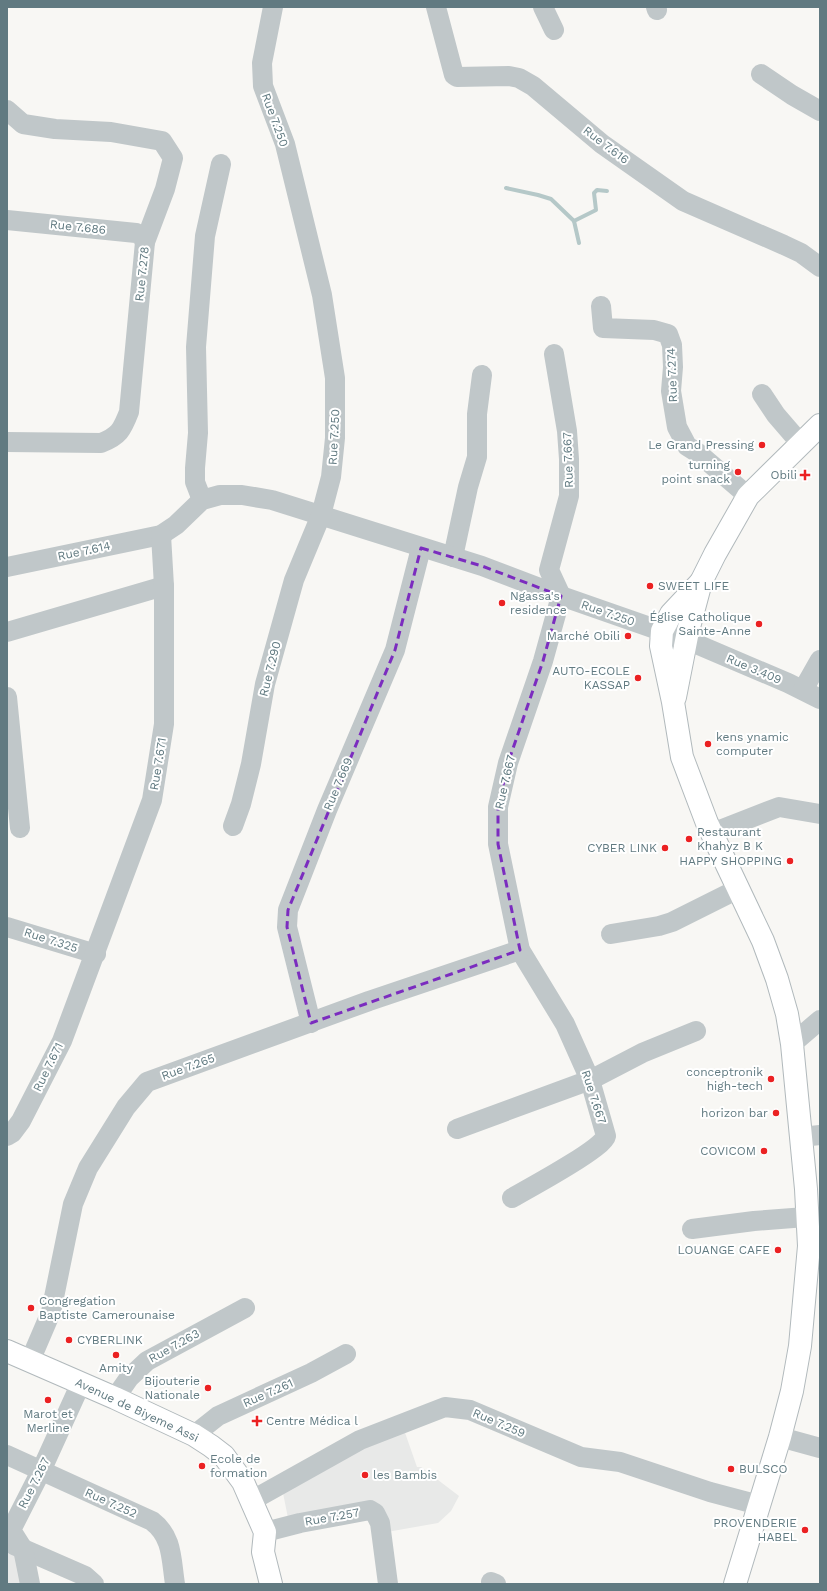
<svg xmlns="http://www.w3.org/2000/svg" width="827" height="1591" font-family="'Work Sans',sans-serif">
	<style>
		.built { fill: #e8e9e8 }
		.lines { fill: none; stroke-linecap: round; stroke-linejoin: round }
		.stream { stroke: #b5c8c8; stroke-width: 4 }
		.major-casing { stroke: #b1b9bc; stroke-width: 24 }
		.minor { stroke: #c0c7c9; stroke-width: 20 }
		.major { stroke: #fff; stroke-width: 22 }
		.marked { fill: none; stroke: #7b2cbf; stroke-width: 3; stroke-dasharray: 8 5; stroke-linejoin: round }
		.poi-dot { fill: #eb2122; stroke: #fff; stroke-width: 1.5 }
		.labels { text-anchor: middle; stroke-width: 4; stroke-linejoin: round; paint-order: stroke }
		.street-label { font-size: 12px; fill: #617a81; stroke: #fff }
		.poi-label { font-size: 12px; fill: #617a81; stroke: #fff; text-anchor: end }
	</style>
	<rect width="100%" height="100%" fill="#f8f7f4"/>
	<g class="built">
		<polygon points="403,1427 417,1467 421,1467 459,1496 451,1511 438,1523 387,1532 384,1513 289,1523 281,1483"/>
		<polygon points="7,1544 18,1549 21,1584 7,1584"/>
	</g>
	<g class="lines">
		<g class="stream">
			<polyline points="506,188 538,195 551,199 574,221 579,243"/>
			<polyline points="574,221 596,210 594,193 597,190 607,191"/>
		</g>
		<g class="major-casing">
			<g id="major">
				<polyline points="701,582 671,614 662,631 661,646 673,702 682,757 707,823 763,941 777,979 787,1014 792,1044 806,1189 809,1246 800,1346 792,1391 780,1437 735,1584"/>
				<polyline points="675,697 688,631 701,582 715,554 748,496 820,425"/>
				<polyline points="7,1351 115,1398 194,1435 211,1446 224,1456 243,1482 265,1532 263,1552 271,1584"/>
			</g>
		</g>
		<g class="minor">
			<polyline points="436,7 454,75 457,77 509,76 519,78 533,86 602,144 683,201 784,245 801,253 820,267"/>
			<polyline points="543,7 554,30"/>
			<polyline points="656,7 657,10"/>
			<polyline points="761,74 792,95 820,111"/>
			<path d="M7,110L23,124L55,129L111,132L162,141L173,158L165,189L145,242L129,412C122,430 119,436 101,443L7,442"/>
			<polyline points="7,220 136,233 142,236 145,242"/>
			<polyline points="601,306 603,328 654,330 668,334 672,345 673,367 671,391 677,427 687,446 698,453 748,496"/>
			<polyline points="762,394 776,415 801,444"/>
			<polyline points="202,500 195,482 195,468 198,433 196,347 205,236 221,164"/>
			<polyline points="453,557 468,487 477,457 477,414 482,375"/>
			<polyline points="7,567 161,535 176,525 202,500 220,495 242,495 272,500 482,566 561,596 687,640 788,683 820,699"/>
			<polyline points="7,632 164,586"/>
			<polyline points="803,690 820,660"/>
			<polyline points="7,697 20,828"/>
			<polyline points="233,826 241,804 251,764 265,684 294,580 321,515 331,477 335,438 335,378 322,295 285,144 263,86 262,63 273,7"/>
			<polyline points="712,833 779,807 820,814"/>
			<polyline points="7,927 96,954"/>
			<polyline points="611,934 659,926 672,922 738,889"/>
			<polyline points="311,1023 287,927 288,910 327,810 395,650 421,548"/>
			<polyline points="792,1044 820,1020"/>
			<polyline points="457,1129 590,1080 642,1053 696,1031"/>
			<polyline points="7,1136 12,1133 21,1121 62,1041 152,800 164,724 164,586 161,535"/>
			<polyline points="801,1137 820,1135"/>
			<path d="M512,1198C526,1190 604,1148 606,1136L590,1080L565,1024L520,950L498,844V807L508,763L543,661L561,596L549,570L569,496V459L567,431L554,354"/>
			<polyline points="692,1229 754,1221 806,1217"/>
			<polyline points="30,1361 51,1312 73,1204 88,1168 126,1107 147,1082 369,1001 520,950"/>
			<polyline points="115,1398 129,1378 147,1361 245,1308"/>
			<polyline points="194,1435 218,1416 311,1373 346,1354"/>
			<polyline points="780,1437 820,1448"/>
			<path d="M7,1455L152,1521C173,1537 171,1559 175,1584"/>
			<polyline points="251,1501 360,1440 445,1407 470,1410 581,1457 620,1462 710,1492 759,1505"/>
			<polyline points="265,1532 300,1523 370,1510 375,1513 380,1523 388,1584"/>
			<polyline points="14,1545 85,1576 94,1584"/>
			<polyline points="491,1582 496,1584"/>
			<polyline points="30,1584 23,1549 11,1530 41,1471 81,1383"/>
		</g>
		<use href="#major" class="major"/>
	</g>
	<path class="marked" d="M421,548L482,566L561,596L543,661L508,763L498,807V844L520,950L311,1023L287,927L288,910L395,650Z"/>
	<g class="poi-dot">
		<circle cx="762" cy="445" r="4"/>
		<circle cx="738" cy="472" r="4"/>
		<path d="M803 469h4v4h4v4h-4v4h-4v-4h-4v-4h4z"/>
		<circle cx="650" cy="586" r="4"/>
		<circle cx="502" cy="603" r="4"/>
		<circle cx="759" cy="624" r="4"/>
		<circle cx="628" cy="636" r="4"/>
		<circle cx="638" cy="678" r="4"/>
		<circle cx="708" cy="744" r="4"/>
		<circle cx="689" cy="839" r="4"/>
		<circle cx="665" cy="848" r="4"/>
		<circle cx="790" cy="861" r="4"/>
		<circle cx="771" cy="1079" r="4"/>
		<circle cx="776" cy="1113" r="4"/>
		<circle cx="764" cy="1151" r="4"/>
		<circle cx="778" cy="1250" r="4"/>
		<circle cx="31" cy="1308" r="4"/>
		<circle cx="69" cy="1340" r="4"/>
		<circle cx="116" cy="1355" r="4"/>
		<circle cx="208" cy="1388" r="4"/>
		<circle cx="48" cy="1400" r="4"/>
		<path d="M255 1415h4v4h4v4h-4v4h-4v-4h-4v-4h4z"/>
		<circle cx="202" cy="1466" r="4"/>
		<circle cx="731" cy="1469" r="4"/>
		<circle cx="365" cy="1475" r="4"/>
		<circle cx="805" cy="1530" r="4"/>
	</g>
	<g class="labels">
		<g class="street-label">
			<text transform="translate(275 120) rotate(70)" y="4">Rue 7.250</text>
			<text transform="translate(606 145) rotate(37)" y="4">Rue 7.616</text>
			<text transform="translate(78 227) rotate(6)" y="4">Rue 7.686</text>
			<text transform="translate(142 274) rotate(-84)" y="4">Rue 7.278</text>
			<text transform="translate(672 375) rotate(-92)" y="4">Rue 7.274</text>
			<text transform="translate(334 437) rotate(-87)" y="4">Rue 7.250</text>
			<text transform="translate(568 460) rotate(-92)" y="4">Rue 7.667</text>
			<text transform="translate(84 551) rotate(-12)" y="4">Rue 7.614</text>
			<text transform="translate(608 613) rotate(19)" y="4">Rue 7.250</text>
			<text transform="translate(270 669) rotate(-76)" y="4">Rue 7.290</text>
			<text transform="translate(754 669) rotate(23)" y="4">Rue 3.409</text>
			<text transform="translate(158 764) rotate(-81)" y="4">Rue 7.671</text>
			<text transform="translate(505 782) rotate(-77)" y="4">Rue 7.667</text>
			<text transform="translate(338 784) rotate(-67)" y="4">Rue 7.669</text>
			<text transform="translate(51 940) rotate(18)" y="4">Rue 7.325</text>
			<text transform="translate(48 1067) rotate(-64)" y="4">Rue 7.671</text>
			<text transform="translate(188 1067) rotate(-20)" y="4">Rue 7.265</text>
			<text transform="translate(594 1097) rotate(72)" y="4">Rue 7.667</text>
			<text transform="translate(174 1346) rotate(-29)" y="4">Rue 7.263</text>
			<text transform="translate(268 1393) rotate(-24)" y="4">Rue 7.261</text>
			<text transform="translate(137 1410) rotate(25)" y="4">Avenue de Biyeme Assi</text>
			<text transform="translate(499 1423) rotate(23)" y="4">Rue 7.259</text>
			<text transform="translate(34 1483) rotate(-63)" y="4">Rue 7.267</text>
			<text transform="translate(111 1503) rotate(24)" y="4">Rue 7.252</text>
			<text transform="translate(332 1517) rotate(-10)" y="4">Rue 7.257</text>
		</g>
		<g class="poi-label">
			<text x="754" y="449">Le Grand Pressing</text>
			<text x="730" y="469">turning<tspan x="730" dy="14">point snack</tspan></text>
			<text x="797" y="479">Obili</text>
			<text x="658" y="590" text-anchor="start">SWEET LIFE</text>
			<text x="510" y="600" text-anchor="start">Ngassa's<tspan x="510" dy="14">residence</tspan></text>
			<text x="751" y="621">Église Catholique<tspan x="751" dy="14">Sainte-Anne</tspan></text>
			<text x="620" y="640">Marché Obili</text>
			<text x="630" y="675">AUTO-ECOLE<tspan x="630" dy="14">KASSAP</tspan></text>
			<text x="716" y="741" text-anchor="start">kens ynamic<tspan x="716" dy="14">computer</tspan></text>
			<text x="697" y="836" text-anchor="start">Restaurant<tspan x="697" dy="14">Khahyz B K</tspan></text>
			<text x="657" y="852">CYBER LINK</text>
			<text x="782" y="865">HAPPY SHOPPING</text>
			<text x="763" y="1076">conceptronik<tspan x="763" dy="14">high-tech</tspan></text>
			<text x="768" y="1117">horizon bar</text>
			<text x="756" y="1155">COVICOM</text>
			<text x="770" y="1254">LOUANGE CAFE</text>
			<text x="39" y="1305" text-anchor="start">Congregation<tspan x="39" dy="14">Baptiste Camerounaise</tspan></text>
			<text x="77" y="1344" text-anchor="start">CYBERLINK</text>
			<text x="116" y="1372" text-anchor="middle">Amity</text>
			<text x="200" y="1385">Bijouterie<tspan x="200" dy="14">Nationale</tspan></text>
			<text x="48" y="1418" text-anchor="middle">Marot et<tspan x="48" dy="14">Merline</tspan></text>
			<text x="266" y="1425" text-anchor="start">Centre Médica l</text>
			<text x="210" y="1463" text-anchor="start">Ecole de<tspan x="210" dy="14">formation</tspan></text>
			<text x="739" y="1473" text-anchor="start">BULSCO</text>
			<text x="373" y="1479" text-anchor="start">les Bambis</text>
			<text x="797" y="1527">PROVENDERIE<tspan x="797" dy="14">HABEL</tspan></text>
		</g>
	</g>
	<rect width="827" height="1591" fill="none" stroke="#617a81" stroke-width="16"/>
</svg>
